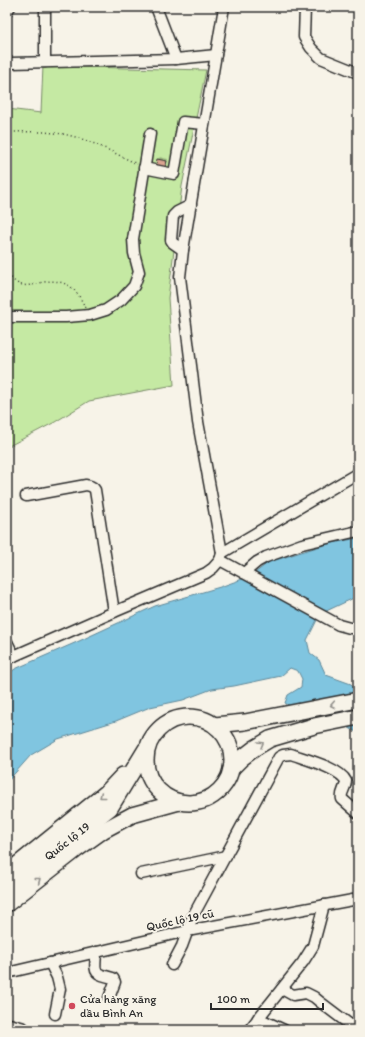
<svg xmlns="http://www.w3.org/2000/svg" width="365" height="1037" font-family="Itim,sans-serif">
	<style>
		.green { fill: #c5e9a3; stroke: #788a67 }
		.water { fill: #80c5e0; stroke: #5e8798 }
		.shadow { fill: #0003 }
		.building { fill: #daa490; stroke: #2b2b2b }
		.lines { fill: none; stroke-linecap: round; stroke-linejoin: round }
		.minor-casing { stroke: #2b2b2b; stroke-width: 13 }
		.highway-casing { stroke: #2b2b2b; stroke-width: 18 }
		.path { stroke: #2b2b2b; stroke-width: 1.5; stroke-dasharray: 1 3; stroke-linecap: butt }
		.minor { stroke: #f7f3e8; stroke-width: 10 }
		.highway { stroke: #f7f3e8; stroke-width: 15 }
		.oneway { stroke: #918f8a }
		.poi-dot { fill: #d1495b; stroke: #f7f3e8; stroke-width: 1.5 }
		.labels { text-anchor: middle; stroke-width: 4; stroke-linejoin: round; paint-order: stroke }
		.street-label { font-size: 12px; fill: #2b2b2b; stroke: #f7f3e8 }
		.poi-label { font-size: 12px; fill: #2b2b2b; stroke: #f7f3e8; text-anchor: start }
	</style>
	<rect width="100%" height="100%" fill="#f7f3e8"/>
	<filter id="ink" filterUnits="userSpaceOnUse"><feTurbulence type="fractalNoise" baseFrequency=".025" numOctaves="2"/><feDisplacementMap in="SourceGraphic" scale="8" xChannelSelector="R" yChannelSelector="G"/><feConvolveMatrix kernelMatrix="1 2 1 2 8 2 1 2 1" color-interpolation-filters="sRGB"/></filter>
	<g filter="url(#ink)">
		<polygon class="green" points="43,66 206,70 182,186 168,298 174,385 89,401 55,422 7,447 7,109 41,113"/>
		<polygon class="water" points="358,538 358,596 320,614 307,640 310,653 319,660 326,675 351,684 358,691 358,733 330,717 321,709 290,706 285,703 288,695 301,687 302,679 298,671 290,668 281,676 234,686 212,689 183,700 150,707 116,721 58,739 31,755 7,782 7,675 15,669 77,642 155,606 220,587 251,576 269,562 327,544"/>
		<polygon class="shadow" points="160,157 168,159 165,173 155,173 158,159"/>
		<polygon class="building" points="157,159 167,161 163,176 154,174"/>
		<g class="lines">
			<g class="minor-casing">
				<g id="minor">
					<polyline points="45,7 45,62"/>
					<polyline points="156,7 176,59"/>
					<polyline points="305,7 304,37 311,48 321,58 358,73"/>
					<polyline points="7,11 10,7"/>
					<polyline points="7,65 11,63 176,59 216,55"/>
					<polyline points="144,168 174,174 183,122 204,124"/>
					<polyline points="183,250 173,243 171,240 173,216 177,212 191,205"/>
					<polyline points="7,317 66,317 90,315 106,310 121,300 134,286 139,272 134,253 133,239 150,134"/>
					<path d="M26,496L86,485C90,486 93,486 95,490L114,612"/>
					<polyline points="222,553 358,473"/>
					<polyline points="220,560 222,553 198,422 180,277 183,250 224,7"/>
					<polyline points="244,573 257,562 266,557 302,544 358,531"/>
					<polyline points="7,642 14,656"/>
					<polyline points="7,659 114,612 206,573 213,568 220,560 339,625 350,628 358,628"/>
					<polyline points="141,874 226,856"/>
					<path d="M96,952C95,973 92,973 113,978L115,982L109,998"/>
					<polyline points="50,963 57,977 60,989 55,1014"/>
					<path d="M172,965L182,946L193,916L279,757L283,755L291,754C305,759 340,768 346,781C346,788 340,793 342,799L358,813"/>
					<polyline points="7,973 187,931 358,899"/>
					<polyline points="282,989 293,995 306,993 314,997 320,1002 349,1024 352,1025 358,1023"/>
					<polyline points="258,1018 284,1030"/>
					<polyline points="249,1030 303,962 313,946 324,905"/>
				</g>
			</g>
			<g class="highway-casing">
				<g id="highway">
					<circle cx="189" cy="760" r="43"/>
					<polyline points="215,725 245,722 358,700"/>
					<polyline points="231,769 242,758 255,748 270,739 314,726 358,717"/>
					<polyline points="7,873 107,792 123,775"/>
					<path id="s1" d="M7,888L110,808L146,749"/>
					<polyline points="7,904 76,850 104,830 132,815 179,802"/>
					<polyline points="7,1026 22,1030"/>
				</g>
			</g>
			<g class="path">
				<path d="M7,132C22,132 38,131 54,133C82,135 112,152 137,164"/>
				<path d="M7,271C10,276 12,280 17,283C26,288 35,284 44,282C65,278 78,289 85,308"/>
			</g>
			<use href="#minor" class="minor"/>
			<use href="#highway" class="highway"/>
		</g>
		<defs><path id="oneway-chevron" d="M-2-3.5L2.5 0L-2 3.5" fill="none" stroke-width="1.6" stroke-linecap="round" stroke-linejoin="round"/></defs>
		<g class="oneway">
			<use href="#oneway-chevron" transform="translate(333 705) rotate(169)"/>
			<use href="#oneway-chevron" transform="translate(261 744) rotate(-30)"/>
			<use href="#oneway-chevron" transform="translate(102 796) rotate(141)"/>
			<use href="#oneway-chevron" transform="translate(38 880) rotate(-38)"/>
		</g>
	</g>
	<circle class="poi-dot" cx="72" cy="1006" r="4"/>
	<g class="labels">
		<g class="street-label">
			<text dy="4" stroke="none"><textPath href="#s1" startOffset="76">Quốc lộ 19</textPath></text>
			<text transform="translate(180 920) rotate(-12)" y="4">Quốc lộ 19 cũ</text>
		</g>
		<g class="poi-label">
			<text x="80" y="1003">Cửa hàng xăng<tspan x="80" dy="14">dầu Bình An</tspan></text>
		</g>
	</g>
	<rect width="365" height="1037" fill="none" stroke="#f7f3e8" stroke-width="24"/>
	<rect x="12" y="12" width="341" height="1013" fill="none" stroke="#2b2b2b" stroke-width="1.5" filter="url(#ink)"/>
	<path d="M211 1003v6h112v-6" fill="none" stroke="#2b2b2b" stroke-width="2"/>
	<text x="217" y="1003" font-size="12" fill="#2b2b2b" stroke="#f7f3e8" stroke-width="3" paint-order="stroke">100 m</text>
</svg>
